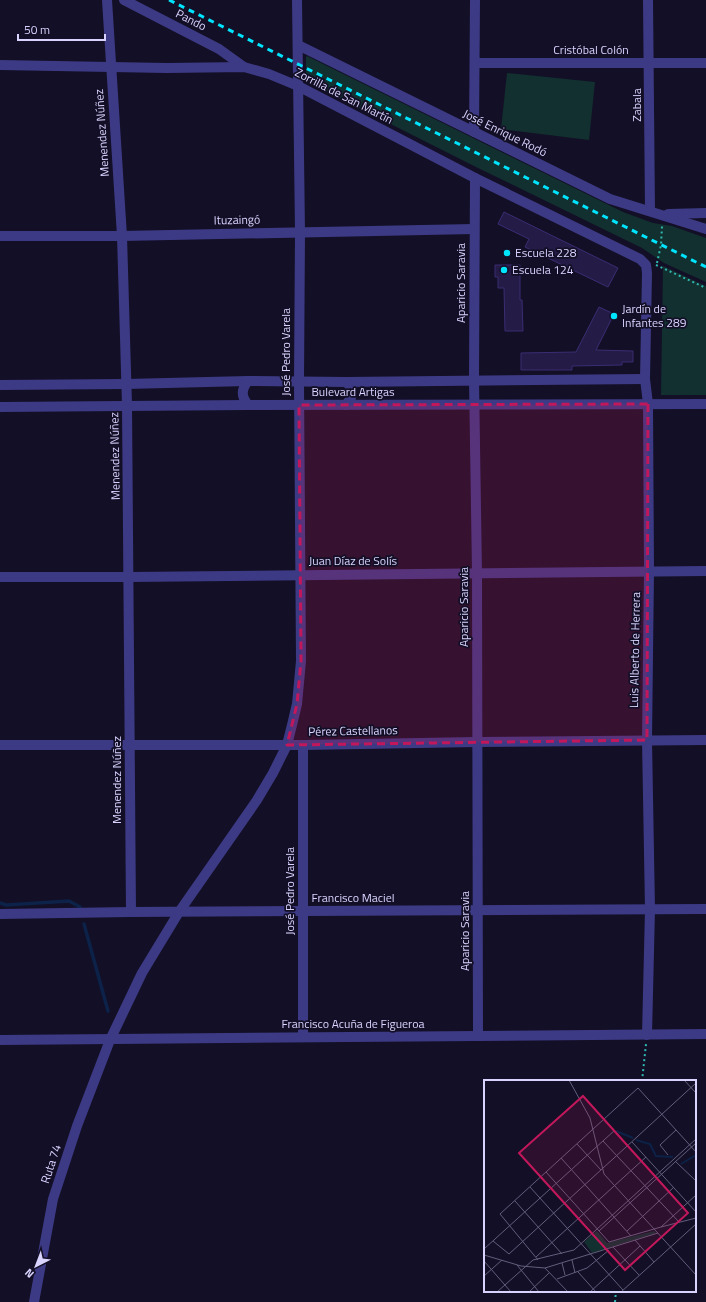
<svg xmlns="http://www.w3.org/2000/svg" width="706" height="1302" font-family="'Titillium Web',sans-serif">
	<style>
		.green { fill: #12302f }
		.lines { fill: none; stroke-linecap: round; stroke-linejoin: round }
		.stream { stroke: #0c2248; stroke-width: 3.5 }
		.building { fill: #241b47; stroke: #3b2d73 }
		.path { stroke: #2fb8b0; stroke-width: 2; stroke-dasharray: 2 3; stroke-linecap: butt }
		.minor { stroke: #3d3a85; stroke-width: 10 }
		.rail { stroke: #00e5ff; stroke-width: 3; stroke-dasharray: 6 5; stroke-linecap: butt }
		.marked { fill: #c2185b; fill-opacity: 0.2; stroke: #c2185b; stroke-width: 3; stroke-dasharray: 8 5; stroke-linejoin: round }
		.poi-dot { fill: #00e5ff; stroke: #130f26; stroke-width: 1.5 }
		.labels { text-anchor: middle; stroke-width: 3.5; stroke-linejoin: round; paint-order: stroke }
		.street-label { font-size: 12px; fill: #d9d4ff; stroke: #130f26 }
		.poi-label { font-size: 12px; fill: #d9d4ff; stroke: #130f26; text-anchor: start }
		.inset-river { fill: none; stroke: #0c2248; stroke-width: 2 }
		.inset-road { fill: none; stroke: #625e7d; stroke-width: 1 }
		.view { fill: #c2185b; fill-opacity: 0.15; stroke: #c2185b; stroke-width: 2 }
		.inset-edge { fill: none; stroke: #d9d4ff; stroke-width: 2 }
	</style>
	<rect width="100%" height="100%" fill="#130f26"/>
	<g class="green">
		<polygon points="307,56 623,212 653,223 672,226 706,238 706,282 664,263 642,248 476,167 311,84 306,80 306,57"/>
		<polygon points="507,73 595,82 589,140 501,129"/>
		<polygon points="663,266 706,286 706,395 661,395"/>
	</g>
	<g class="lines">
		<g class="stream">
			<polyline points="0,903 6,905 69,901 80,907"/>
			<polyline points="84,924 108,1011"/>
		</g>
	</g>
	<g class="building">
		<polygon points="504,212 618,268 608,287 525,247 529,239 498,224"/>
		<polygon points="495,265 520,265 520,300 522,300 523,331 505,331 504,288 498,288 498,277 495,277"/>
		<polygon points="599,307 614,314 596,350 633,351 633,362 622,362 622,365 572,366 572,370 521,370 521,353 576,352"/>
	</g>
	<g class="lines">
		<g class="path">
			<polyline points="657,263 661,245 662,226"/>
			<polyline points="656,265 706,288"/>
			<polyline points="642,1081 646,1044"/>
			<polyline points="615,1302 616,1291"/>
		</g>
		<g class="minor">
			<polyline points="107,0 122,236 127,405 131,912"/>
			<polyline points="124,0 219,49 244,67"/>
			<polyline points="648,0 650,211"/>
			<polyline points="298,45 610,199 706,229"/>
			<polyline points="475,63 706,63"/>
			<polyline points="0,65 167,68 244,67 269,74 298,86 475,178 640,259 646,265 647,273 645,379 648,404 649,571 647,740 650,909 647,1035"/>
			<polyline points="474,132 475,0"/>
			<polyline points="475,178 474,379 477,573 478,1036"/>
			<polyline points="668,214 706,213"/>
			<polyline points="0,236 122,236 474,229"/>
			<polyline points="0,385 126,384 248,381 346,382 645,379"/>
			<path d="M248,405C241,396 241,390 248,381"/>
			<polyline points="346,405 351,398 352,388 346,382"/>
			<polyline points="0,407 248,405 706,404"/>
			<polyline points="0,577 129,577 706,571"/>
			<polyline points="0,745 303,745 477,742 706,740"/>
			<polyline points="303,745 303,1037"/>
			<polyline points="0,914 131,912 706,909"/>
			<polyline points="0,1040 706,1034"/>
			<polyline points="34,1302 53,1199 77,1126 110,1040 142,973 179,912 257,800 273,773 287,745 292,725 297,704 301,661 299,382 300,232 297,0"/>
		</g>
		<polyline class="rail" points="169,0 706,267"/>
	</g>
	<path class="marked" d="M648,404L647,740L287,745L297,704L301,661L299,405Z"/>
	<g class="poi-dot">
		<circle cx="507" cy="253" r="4"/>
		<circle cx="504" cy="270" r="4"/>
		<circle cx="614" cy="316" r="4"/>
	</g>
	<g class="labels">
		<g class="street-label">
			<text transform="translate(191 20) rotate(27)" y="4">Pando</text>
			<text x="591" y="54">Cristóbal Colón</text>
			<text transform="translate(344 96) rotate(27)" y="4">Zorrilla de San Martín</text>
			<text transform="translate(637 105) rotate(-90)" y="4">Zabala</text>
			<text transform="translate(102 133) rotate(-94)" y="4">Menendez Núñez</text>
			<text transform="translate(505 133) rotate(26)" y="4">José Enrique Rodó</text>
			<text transform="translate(237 220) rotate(-1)" y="4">Ituzaingó</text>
			<text transform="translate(461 283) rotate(-90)" y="4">Aparicio Saravia</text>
			<text transform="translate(286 352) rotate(-90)" y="4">José Pedro Varela</text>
			<text x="353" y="396">Bulevard Artigas</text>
			<text transform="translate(115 456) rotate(-91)" y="4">Menendez Núñez</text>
			<text x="353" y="565">Juan Díaz de Solís</text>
			<text transform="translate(464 607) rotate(-90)" y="4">Aparicio Saravia</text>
			<text transform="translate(635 650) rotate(-89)" y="4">Luis Alberto de Herrera</text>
			<text transform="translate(353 731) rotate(-1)" y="4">Pérez Castellanos</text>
			<text transform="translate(117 780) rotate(-90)" y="4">Menendez Núñez</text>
			<text transform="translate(290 891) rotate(-90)" y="4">José Pedro Varela</text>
			<text x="353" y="902">Francisco Maciel</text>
			<text transform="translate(465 931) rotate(-90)" y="4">Aparicio Saravia</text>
			<text x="353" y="1028">Francisco Acuña de Figueroa</text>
			<text transform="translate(51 1164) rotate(-72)" y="4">Ruta 74</text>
		</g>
		<g class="poi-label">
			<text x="515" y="257">Escuela 228</text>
			<text x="512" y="274">Escuela 124</text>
			<text x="622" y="313">Jardín de<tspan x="622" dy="14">Infantes 289</tspan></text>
		</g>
	</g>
	<g transform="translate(484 1080)">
		<rect width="212" height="212" fill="#130f26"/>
		<path d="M113,151L123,163L170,151L172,153L108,173L100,162Z" fill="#12302f"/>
		<path class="inset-river" d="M132,51L149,58M152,60L166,64L172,76L189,77M197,84L212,75"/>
		<path class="inset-road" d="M85,0L106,38L120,94L212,195M200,0L212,13M119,61L195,142M148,62L212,132M93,64L117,90M184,75L176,65L192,50M77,78L147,156M191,81L212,101M62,92L125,162L177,147L212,115M46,107L139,210M31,121L78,174M177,147L212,138M115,151L212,63M143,151L190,107M151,160L170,182M9,161L25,174L212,3M129,167L155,195M0,169L131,50M0,175L37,186L61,188L174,153M52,177L162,77M54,180L16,134L154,8L212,72M88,180L91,193M0,181L27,212M78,183L81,195M33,185L55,212M61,188L84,212M94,192L112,212M0,196L18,180M73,199L103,188L125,170M13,212L49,180L90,170L212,59M45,212L65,193M106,212L156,166M137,212L212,144"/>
		<path class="view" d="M99,16L204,133L141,190L35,73Z"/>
		<rect width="212" height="212" class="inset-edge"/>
	</g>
	<g transform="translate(36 1266) rotate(222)" stroke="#130f26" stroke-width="3" paint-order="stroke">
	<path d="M0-3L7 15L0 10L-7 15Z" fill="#d9d4ff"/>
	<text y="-6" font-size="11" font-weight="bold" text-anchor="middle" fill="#d9d4ff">N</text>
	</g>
	<path d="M18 34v6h87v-6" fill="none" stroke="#d9d4ff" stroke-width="2"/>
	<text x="24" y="34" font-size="12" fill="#d9d4ff" stroke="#130f26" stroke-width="3" paint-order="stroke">50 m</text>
</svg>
